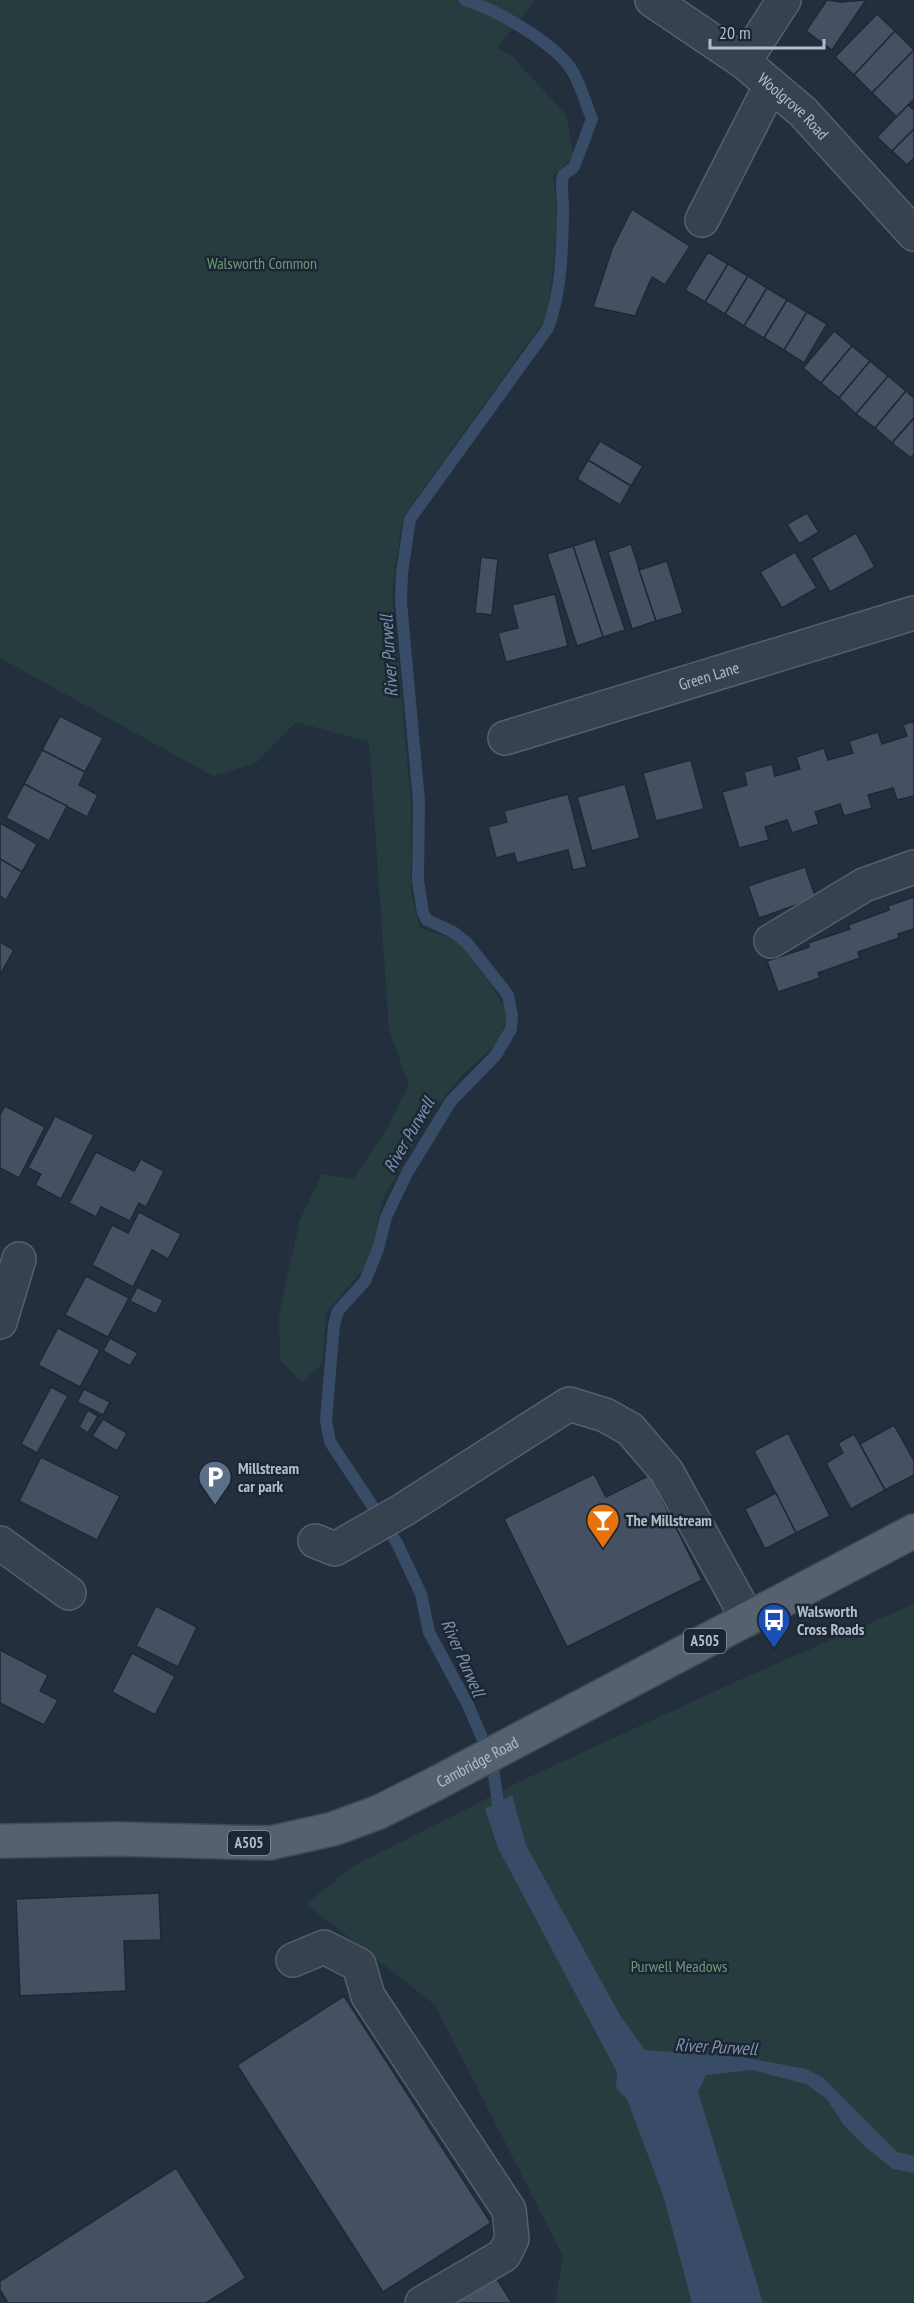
<svg xmlns="http://www.w3.org/2000/svg" width="914" height="2303" font-family="'PT Sans Narrow',sans-serif">
	<style>
		.green { fill: #263c3f }
		.water { fill: #394c67 }
		.lines { fill: none; stroke-linecap: round; stroke-linejoin: round }
		.stream { stroke: #394c67; stroke-width: 12 }
		.building { fill: #455162; stroke: #1f2835; stroke-width: 1.5 }
		.minor-casing { stroke: #565f6c; stroke-width: 36 }
		.major-casing { stroke: #414a57; stroke-width: 36 }
		.minor { stroke: #38414e; stroke-width: 33 }
		.major { stroke: #56606e; stroke-width: 33 }
		.labels { text-anchor: middle; stroke-width: 5; stroke-linejoin: round; paint-order: stroke }
		.shield { fill: #1d2633; stroke: #878f9c; stroke-width: 1.5 }
		.shield-label { font-size: 15px; font-weight: bold; fill: #b4bcc9 }
		.street-label { font-size: 16px; fill: #b4bcc9; stroke: #1d2633 }
		.park-label { font-size: 16px; fill: #6b9a76; stroke: #1d2633 }
		.poi-label { font-size: 16px; font-weight: bold; fill: #b4bcc9; stroke: #1d2633; text-anchor: start }
		.water-label { font-size: 18px; font-style: italic; fill: #7c92b1; stroke: #1d2633 }
	</style>
	<rect width="100%" height="100%" fill="#242f3e"/>
	<g class="green">
		<polygon points="0,0 536,0 497,48 511,55 566,115 574,156 553,176 558,222 548,315 403,517 392,590 411,802 411,892 420,928 457,940 485,976 507,1010 501,1040 462,1075 432,1112 382,1201 369,1263 326,1313 323,1363 302,1382 280,1361 279,1314 300,1220 322,1174 353,1179 385,1132 409,1084 389,1030 369,742 296,722 256,763 213,776 0,658"/>
		<polygon points="914,1604 914,2303 555,2303 563,2256 435,2005 306,1904 352,1867 525,1779 746,1677"/>
	</g>
	<polygon class="water" points="512,1795 526,1845 621,2017 645,2050 742,2057 806,2069 823,2078 897,2152 914,2156 914,2173 893,2169 862,2144 843,2124 827,2099 806,2084 753,2070 706,2075 698,2092 763,2303 692,2303 664,2198 627,2099 616,2088 617,2072 498,1848 485,1809"/>
	<g class="lines">
		<path class="stream" d="M465,0C495,9 557,44 573,72C581,86 586,104 592,119L574,167L563,175C560,189 564,203 563,217C562,254 561,293 548,328L410,519L402,573L401,602L419,801L418,881L423,913L427,920L453,932L467,943L508,995L512,1016L511,1029L496,1055L451,1101L407,1173L386,1217L378,1249L365,1281L338,1311L334,1325L326,1420L330,1442L397,1543L421,1594L429,1632L468,1705L492,1761L498,1803L503,1817"/>
	</g>
	<g class="building">
		<polygon points="827,0 841,2 866,0 832,50 806,31"/>
		<polygon points="877,14 895,31 854,75 835,57"/>
		<polygon points="895,31 914,50 872,93 854,75"/>
		<polygon points="914,50 914,99 897,117 872,93"/>
		<polygon points="908,105 914,110 914,129 892,151 877,137"/>
		<polygon points="914,129 914,158 907,165 892,151"/>
		<polygon points="632,209 690,246 665,285 652,277 635,316 593,307 612,249"/>
		<polygon points="708,252 728,264 705,302 685,290"/>
		<polygon points="728,264 748,276 725,314 705,302"/>
		<polygon points="748,276 767,288 744,326 725,314"/>
		<polygon points="767,288 787,300 764,338 744,326"/>
		<polygon points="787,300 807,312 784,350 764,338"/>
		<polygon points="807,312 827,324 804,363 784,350"/>
		<polygon points="834,331 852,346 821,383 803,368"/>
		<polygon points="852,346 870,361 839,398 821,383"/>
		<polygon points="870,361 888,376 856,414 839,398"/>
		<polygon points="888,376 906,391 875,428 856,414"/>
		<polygon points="906,391 914,398 914,418 892,443 875,428"/>
		<polygon points="914,418 914,454 911,458 892,443"/>
		<polygon points="600,441 643,466 631,486 588,460"/>
		<polygon points="588,460 631,486 620,505 577,479"/>
		<polygon points="807,513 819,532 799,544 787,524"/>
		<polygon points="856,533 875,567 830,592 811,558"/>
		<polygon points="595,539 625,630 603,637 573,546"/>
		<polygon points="631,544 656,621 632,629 608,552"/>
		<polygon points="573,546 603,637 577,646 547,554"/>
		<polygon points="795,552 817,588 782,608 760,572"/>
		<polygon points="481,557 498,559 492,615 475,613"/>
		<polygon points="667,561 683,613 656,621 639,570"/>
		<polygon points="555,594 568,646 506,662 498,633 518,628 512,605"/>
		<polygon points="60,716 103,738 85,772 42,750"/>
		<polygon points="914,721 914,796 897,800 893,788 868,795 872,808 844,816 840,804 815,812 819,824 792,833 787,820 765,827 769,840 739,848 722,792 747,785 744,772 772,764 775,776 800,769 796,757 824,748 828,760 853,753 849,741 878,732 882,744 907,736 903,725"/>
		<polygon points="42,750 85,772 79,785 98,795 87,817 24,784"/>
		<polygon points="691,760 704,809 656,821 643,773"/>
		<polygon points="24,784 67,806 49,841 6,818"/>
		<polygon points="625,784 640,838 592,851 577,797"/>
		<polygon points="568,794 587,867 573,870 568,850 517,863 514,853 496,858 488,827 507,822 504,811"/>
		<polygon points="0,823 37,844 22,872 0,859"/>
		<polygon points="0,859 22,872 6,900 0,896"/>
		<polygon points="805,867 816,898 759,918 748,886"/>
		<polygon points="914,897 914,929 898,934 899,938 858,952 860,958 818,973 820,978 778,992 767,961 809,947 808,943 850,929 848,925 889,910 888,906"/>
		<polygon points="0,942 14,950 0,975"/>
		<polygon points="5,1106 45,1127 19,1178 0,1168 0,1115"/>
		<polygon points="55,1116 94,1135 61,1199 35,1185 41,1174 28,1168"/>
		<polygon points="96,1152 134,1171 141,1159 164,1171 146,1207 139,1203 130,1221 101,1207 96,1217 69,1203"/>
		<polygon points="139,1212 181,1234 168,1259 152,1250 133,1287 92,1265 112,1225 128,1233"/>
		<polygon points="86,1276 129,1298 108,1337 65,1315"/>
		<polygon points="137,1287 163,1300 156,1314 130,1301"/>
		<polygon points="58,1328 100,1350 80,1387 38,1365"/>
		<polygon points="110,1338 138,1353 130,1366 103,1351"/>
		<polygon points="51,1387 68,1396 37,1453 21,1444"/>
		<polygon points="84,1389 110,1402 103,1415 77,1402"/>
		<polygon points="88,1410 98,1416 88,1433 79,1427"/>
		<polygon points="103,1419 127,1433 117,1451 92,1436"/>
		<polygon points="894,1425 914,1461 914,1475 885,1490 860,1444"/>
		<polygon points="788,1433 830,1516 796,1533 754,1451"/>
		<polygon points="854,1434 885,1490 851,1509 826,1463 843,1453 838,1443"/>
		<polygon points="41,1457 120,1496 97,1540 19,1501"/>
		<polygon points="594,1474 606,1497 650,1475 702,1580 567,1647 504,1519"/>
		<polygon points="776,1493 796,1533 765,1549 745,1509"/>
		<polygon points="156,1606 197,1627 178,1667 136,1646"/>
		<polygon points="0,1650 48,1675 40,1691 58,1700 44,1725 0,1703"/>
		<polygon points="132,1653 175,1676 155,1715 112,1692"/>
		<polygon points="159,1893 161,1940 124,1941 126,1991 20,1996 16,1899"/>
		<polygon points="344,1996 491,2223 383,2292 237,2065"/>
		<polygon points="176,2168 246,2278 206,2303 8,2303 0,2290 0,2281"/>
		<polygon points="495,2276 512,2303 453,2303"/>
	</g>
	<g class="lines">
		<g class="minor-casing">
			<g id="minor">
				<path id="s1" d="M652,0L744,62L803,112L914,234"/>
				<polyline points="744,62 784,0"/>
				<polyline points="702,220 771,85"/>
				<path id="s2" d="M505,738L914,613"/>
				<polyline points="771,941 864,885 914,867"/>
				<polyline points="0,1322 19,1259"/>
				<polyline points="315,1541 335,1549 403,1510 569,1404 605,1415 630,1429 667,1472 748,1619"/>
				<polyline points="0,1543 69,1593"/>
				<polyline points="293,1960 324,1947 359,1965 368,1996 509,2210 512,2239 504,2255 422,2303"/>
			</g>
		</g>
		<g class="major-casing">
			<g id="major">
				<path id="s3" d="M0,1841L117,1839L270,1843L333,1829L379,1812L431,1786L914,1531"/>
			</g>
		</g>
		<use href="#minor" class="minor"/>
		<use href="#major" class="major"/>
	</g>
	<defs>
		<g id="parking-pin" transform="scale(1.725)"><path d="M0 17L-7.5 6A9.5 9.5 0 1 1 7.5 6Z" fill="#5c6f8a" stroke="#1d2633"/><path d="M-3.5-5.5H1a3.5 3.5 0 0 1 0 7H-1V5.5H-3.5ZM-1-3.4V-.6H.8a1.4 1.4 0 0 0 0-2.8Z" fill="#fff"/></g>
		<g id="bar-pin" transform="scale(1.725)"><path d="M0 17L-7.5 6A9.5 9.5 0 1 1 7.5 6Z" fill="#e8710a" stroke="#1d2633"/><path d="M-6-5H6L.8 .8V4.5H3.5V6h-7V4.5H-.8V.8Z" fill="#fff"/></g>
		<g id="bus-pin" transform="scale(1.725)"><path d="M0 17L-7.5 6A9.5 9.5 0 1 1 7.5 6Z" fill="#1a4fb4" stroke="#1d2633"/><path d="M-5-6H5V4H4V6H2V4H-2V6H-4V4H-5ZM-3.5-4V0h7V-4ZM-3.5 1.2v1.5H-2V1.2ZM2 1.2v1.5H3.5V1.2Z" fill="#fff"/></g>
	</defs>
	<g fill-rule="evenodd">
		<use href="#parking-pin" x="215" y="1477"/>
		<use href="#bar-pin" x="603" y="1520"/>
		<use href="#bus-pin" x="774" y="1620"/>
	</g>
	<g class="labels">
		<g class="shield">
			<rect x="684" y="1629" width="42" height="24" rx="4.5"/>
			<rect x="228" y="1831" width="42" height="24" rx="4.5"/>
		</g>
		<g class="shield-label">
			<text x="705" y="1646">A505</text>
			<text x="249" y="1848">A505</text>
		</g>
		<g class="street-label">
			<text dy="6" stroke="none"><textPath href="#s1" startOffset="177">Woolgrove Road</textPath></text>
			<text dy="6" stroke="none"><textPath href="#s2" startOffset="213">Green Lane</textPath></text>
			<text dy="6" stroke="none"><textPath href="#s3" startOffset="494">Cambridge Road</textPath></text>
		</g>
		<g class="park-label">
			<text x="262" y="269">Walsworth Common</text>
			<text x="679" y="1972">Purwell Meadows</text>
		</g>
		<g class="poi-label">
			<text x="238" y="1474">Millstream<tspan x="238" dy="18">car park</tspan></text>
			<text x="626" y="1526">The Millstream</text>
			<text x="797" y="1617">Walsworth<tspan x="797" dy="18">Cross Roads</tspan></text>
		</g>
		<g class="water-label">
			<text transform="translate(389 656) rotate(-94)" y="6">River Purwell</text>
			<text transform="translate(409 1135) rotate(-60)" y="6">River Purwell</text>
			<text transform="translate(463 1658) rotate(66)" y="6">River Purwell</text>
			<text transform="translate(716 2047) rotate(3)" y="6">River Purwell</text>
		</g>
	</g>
	<path d="M710 39v9h114v-9" fill="none" stroke="#b4bcc9" stroke-width="3"/>
	<text x="719" y="39" font-size="18" fill="#b4bcc9" stroke="#1d2633" stroke-width="4.5" paint-order="stroke">20 m</text>
</svg>
